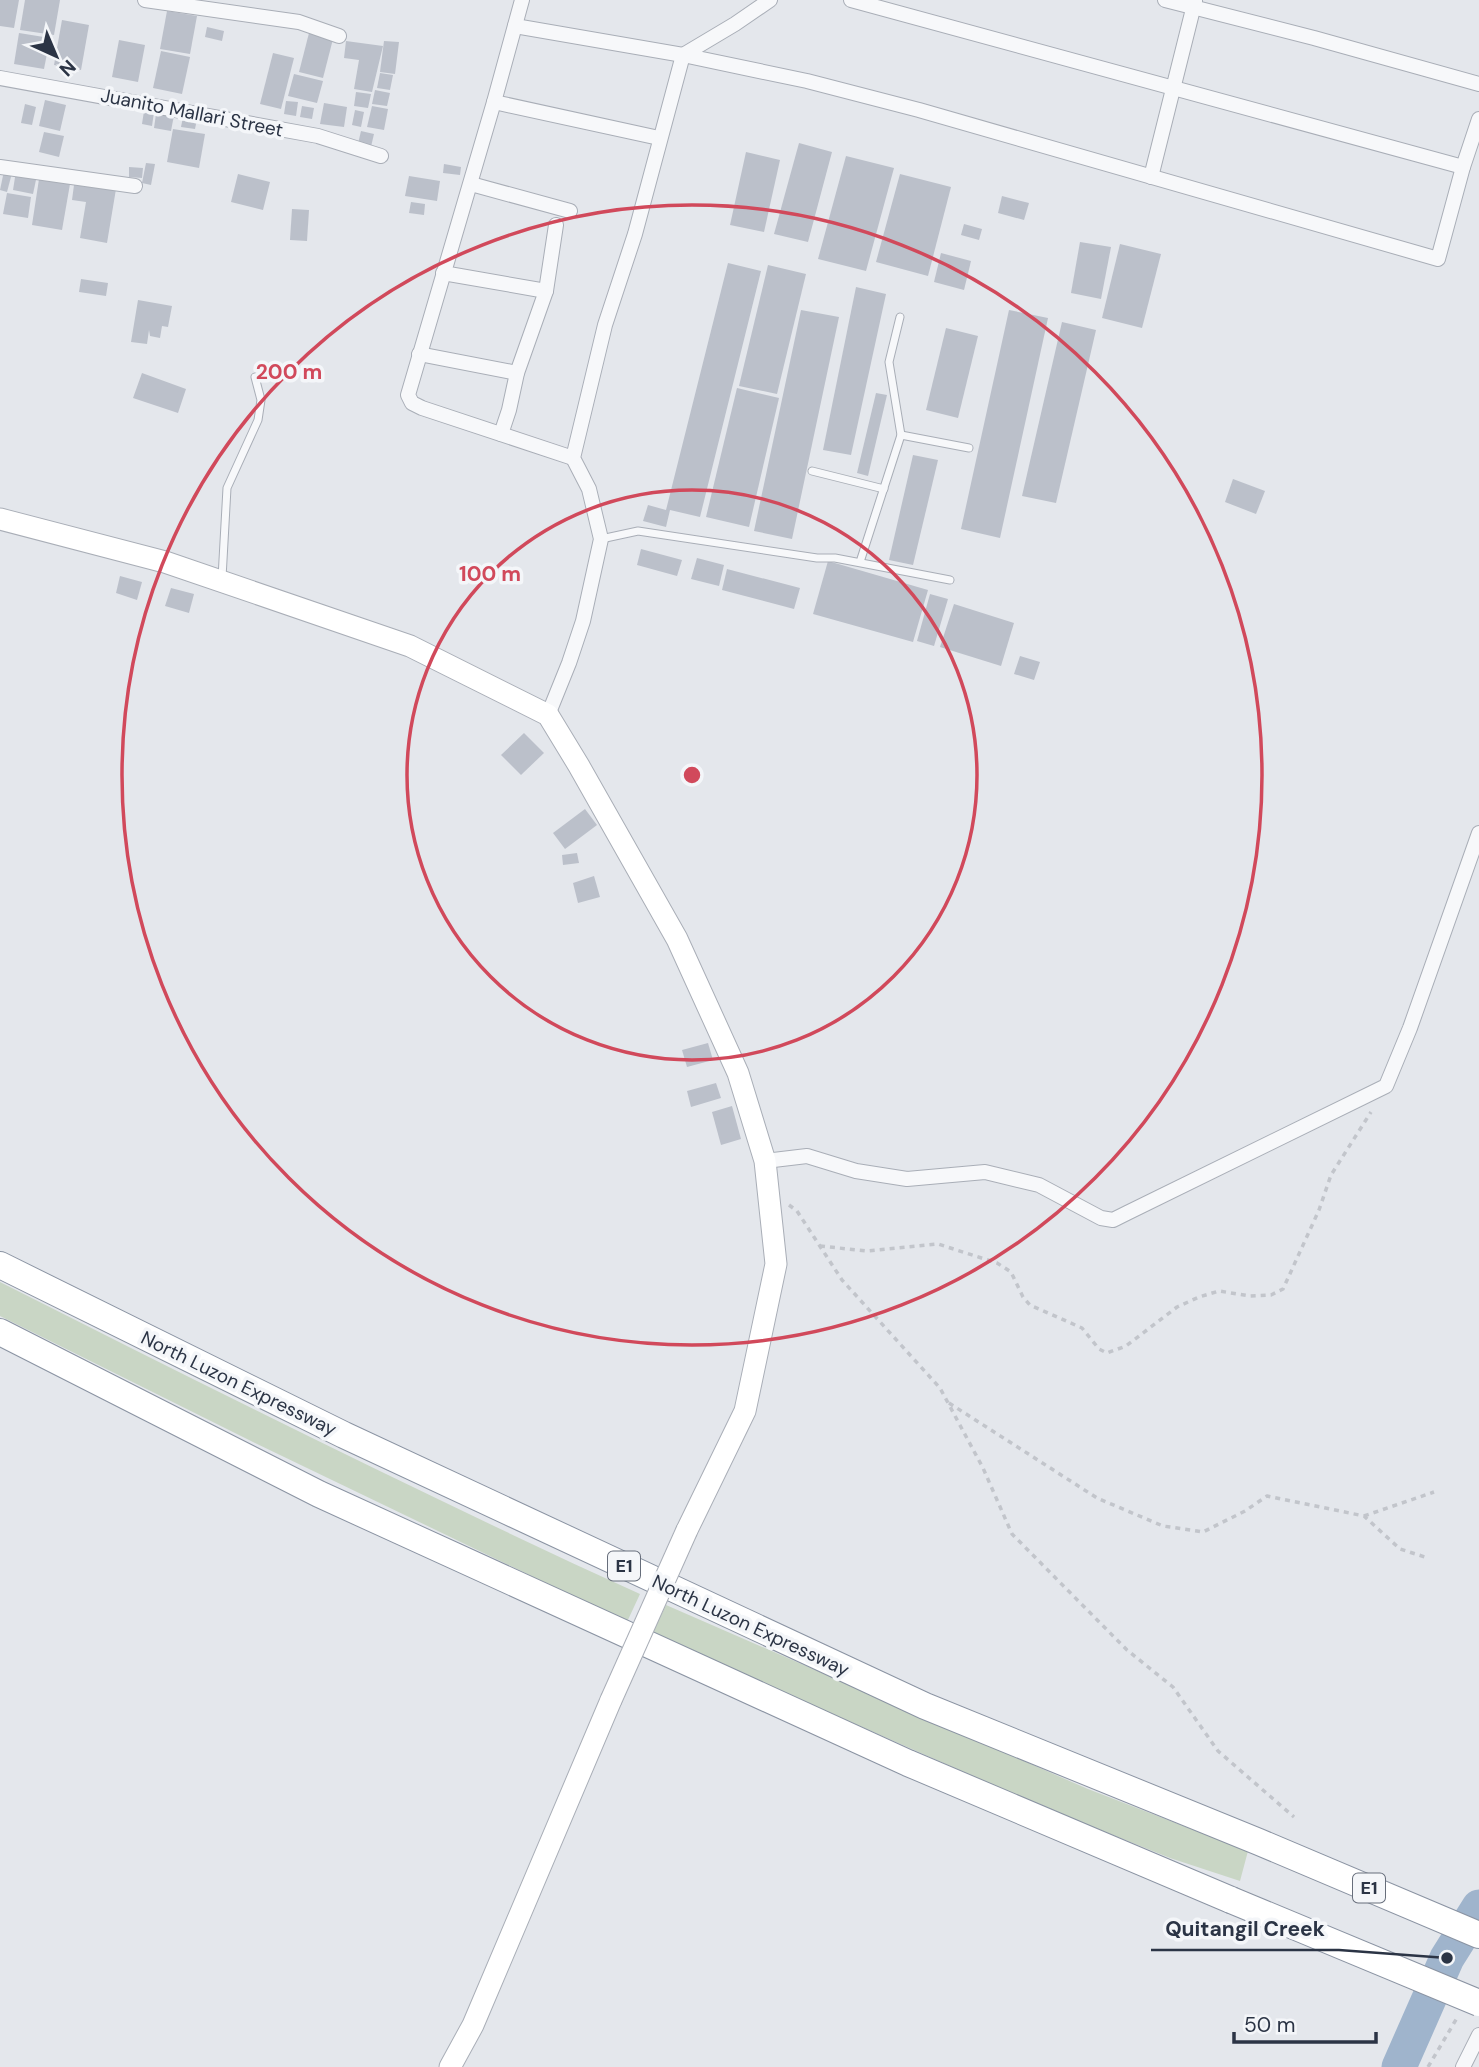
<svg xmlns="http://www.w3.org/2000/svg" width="1479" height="2067" font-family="'DM Sans',sans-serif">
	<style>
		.green { fill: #c9d6c5 }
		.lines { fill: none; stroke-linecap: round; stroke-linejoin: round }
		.river { stroke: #9fb4cc; stroke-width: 35 }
		.building { fill: #bbc0ca }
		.lane-casing { stroke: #a9aeb7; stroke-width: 9 }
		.street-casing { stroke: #a9aeb7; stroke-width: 16 }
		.secondary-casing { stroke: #a9aeb7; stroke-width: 23 }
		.highway-casing { stroke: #8b94a3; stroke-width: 28 }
		.path { stroke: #c2c5cb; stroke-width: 3.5; stroke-dasharray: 5 5; stroke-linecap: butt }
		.lane { stroke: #f7f8fa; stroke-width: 7 }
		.street { stroke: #f7f8fa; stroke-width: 14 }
		.secondary { stroke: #fff; stroke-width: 21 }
		.highway { stroke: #fff; stroke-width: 26 }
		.secondary-bridge-casing { stroke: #a9aeb7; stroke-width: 23; stroke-linecap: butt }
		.highway-bridge-casing { stroke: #8b94a3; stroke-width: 28; stroke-linecap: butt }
		.secondary-bridge { stroke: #fff; stroke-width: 21 }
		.highway-bridge { stroke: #fff; stroke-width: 26 }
		.ring { fill: none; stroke: #d1495b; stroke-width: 3.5 }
		.labels { text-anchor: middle; stroke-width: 7; stroke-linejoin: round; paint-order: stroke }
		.shield { fill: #f4f6f9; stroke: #676e7b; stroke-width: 2 }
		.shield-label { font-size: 18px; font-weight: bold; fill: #2b3445 }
		.street-label { font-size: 19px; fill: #2b3445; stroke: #f4f6f9 }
		.centre { fill: #d1495b; stroke: #f4f6f9; stroke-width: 3.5 }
		.ring-label { font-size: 21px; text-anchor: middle; font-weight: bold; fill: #d1495b; stroke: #f4f6f9; stroke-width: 7; stroke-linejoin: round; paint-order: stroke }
		.leader { fill: none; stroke: #2b3445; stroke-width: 2.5 }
		.callout-dot { fill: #2b3445; stroke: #f4f6f9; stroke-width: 2.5 }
		.callout-label { font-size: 21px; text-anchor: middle; font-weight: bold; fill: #2b3445; stroke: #f4f6f9; stroke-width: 7; stroke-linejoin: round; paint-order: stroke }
	</style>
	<rect width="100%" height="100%" fill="#e4e7ec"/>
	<g class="green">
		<path d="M0,1282C212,1389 423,1495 640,1594L627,1622L251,1441L0,1316Z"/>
		<polygon points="666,1605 1088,1789 1248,1851 1240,1881 1170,1858 1036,1804 652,1634"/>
	</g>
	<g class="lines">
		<polyline class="river" points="1399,2067 1447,1958 1479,1907"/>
	</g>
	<g class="building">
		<polygon points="0,0 19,0 14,28 0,26"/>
		<polygon points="25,0 60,0 54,35 20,30"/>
		<polygon points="167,11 197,16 190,54 160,49"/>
		<polygon points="62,20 89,25 81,70 54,65"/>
		<polygon points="207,27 224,31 222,41 205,37"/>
		<polygon points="19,33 50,38 44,69 14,64"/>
		<polygon points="309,33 333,39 323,78 299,72"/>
		<polygon points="119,40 145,45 138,82 112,77"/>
		<polygon points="346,41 383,46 372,92 354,89 359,60 344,58"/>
		<polygon points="384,41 399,42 395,74 380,72"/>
		<polygon points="161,51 190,57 182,94 153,88"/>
		<polygon points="273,53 294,58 281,109 260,104"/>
		<polygon points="380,73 393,75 390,90 377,88"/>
		<polygon points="294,74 323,81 317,103 288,96"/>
		<polygon points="375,90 390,93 387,106 372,104"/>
		<polygon points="356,92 371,94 368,108 354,106"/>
		<polygon points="45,100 66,105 60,131 39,126"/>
		<polygon points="286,101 298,102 296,116 284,114"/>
		<polygon points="324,103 347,107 344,127 320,124"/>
		<polygon points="25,104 36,107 32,125 21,123"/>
		<polygon points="302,106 314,108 312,119 300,117"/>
		<polygon points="372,106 388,109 384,130 367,127"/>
		<polygon points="157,107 175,110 171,131 154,128"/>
		<polygon points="355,110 364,112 361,127 352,125"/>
		<polygon points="144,111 154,112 152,126 142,124"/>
		<polygon points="184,112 198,114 195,129 181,127"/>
		<polygon points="173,129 205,134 199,168 167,162"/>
		<polygon points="361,131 374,134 370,151 357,148"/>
		<polygon points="44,132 64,136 59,157 39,152"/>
		<polygon points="799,143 832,152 808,242 774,234"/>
		<polygon points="746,152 780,160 764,232 730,225"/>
		<polygon points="846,156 894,168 866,271 818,259"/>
		<polygon points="146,163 155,164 151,185 142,183"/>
		<polygon points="444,164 461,167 460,175 443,173"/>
		<polygon points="129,167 143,168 142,178 129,177"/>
		<polygon points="4,171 12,173 7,192 0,190"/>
		<polygon points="16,171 37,175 33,194 13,190"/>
		<polygon points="238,174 270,182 263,210 231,202"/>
		<polygon points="900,174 951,187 928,276 876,262"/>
		<polygon points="409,176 440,181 437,201 405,196"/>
		<polygon points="39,179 70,184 62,230 32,225"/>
		<polygon points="89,184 116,189 107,243 80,238 86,202 72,200 74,185 89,187"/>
		<polygon points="7,193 31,197 28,218 3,214"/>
		<polygon points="1002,196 1029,203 1024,220 998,213"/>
		<polygon points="411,202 425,204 424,215 409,213"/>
		<polygon points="292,209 309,210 307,241 290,240"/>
		<polygon points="964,224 982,229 979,240 961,235"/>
		<polygon points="1080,242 1111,247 1101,299 1071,293"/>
		<polygon points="1120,244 1161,254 1142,328 1102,318"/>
		<polygon points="941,253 971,261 964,290 934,282"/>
		<polygon points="728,263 761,271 700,517 670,510 666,527 643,521 648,505 666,510"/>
		<polygon points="768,265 806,274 777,394 739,386"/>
		<polygon points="81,279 108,283 106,296 79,292"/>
		<polygon points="856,287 886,294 851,455 823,450"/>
		<polygon points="138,300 172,306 168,327 162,326 160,338 150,336 149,330 147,344 131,342"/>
		<polygon points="801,310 839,317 792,539 754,531"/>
		<polygon points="1009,310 1048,318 1000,538 961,529"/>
		<polygon points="1062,322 1096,330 1056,503 1022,496"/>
		<polygon points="946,328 978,336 958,418 926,410"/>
		<polygon points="142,373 186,389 178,413 133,398"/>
		<polygon points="737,388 779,398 749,527 706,517"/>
		<polygon points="876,393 887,395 868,476 857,473"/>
		<polygon points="913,455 938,460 913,565 889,560"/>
		<polygon points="1233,479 1265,491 1256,514 1225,502"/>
		<polygon points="641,549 682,560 677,576 637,565"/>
		<polygon points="697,558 724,565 719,586 691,579"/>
		<polygon points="828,561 928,590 913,642 813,614"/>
		<polygon points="727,569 800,588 794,609 722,590"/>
		<polygon points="120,576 142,582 137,600 116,593"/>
		<polygon points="171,588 194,594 189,613 165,606"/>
		<polygon points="930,594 948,599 934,646 917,641"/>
		<polygon points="954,604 1014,623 1001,666 940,647"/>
		<polygon points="1020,656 1040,662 1034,680 1014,674"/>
		<polygon points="524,733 544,753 521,775 501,755"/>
		<polygon points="585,809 597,825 565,849 553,833"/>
		<polygon points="577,853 579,863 563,865 562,855"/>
		<polygon points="594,876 600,897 578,903 573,883"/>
		<polygon points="708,1043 713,1060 687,1067 682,1050"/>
		<polygon points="716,1083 721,1098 691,1107 687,1091"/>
		<polygon points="732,1106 741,1139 721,1145 712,1112"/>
	</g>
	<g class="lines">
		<g class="lane-casing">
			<g id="lane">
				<polyline points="901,435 969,448"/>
				<polyline points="812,471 884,489"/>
				<polyline points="601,539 638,531 817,558 835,558 950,580"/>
				<polyline points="860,562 901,435 889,362 900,317"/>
				<polyline points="222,578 227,488 258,420 261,400 255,377"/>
			</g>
		</g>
		<g class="street-casing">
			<g id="street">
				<polyline points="145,0 299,22 339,36"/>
				<polyline points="522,0 494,102 408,395 412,403 422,408 573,458"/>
				<polyline points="851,0 1463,167"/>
				<polyline points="1165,0 1314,38 1479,84"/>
				<polyline points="515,26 683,55 807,81 919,110 1438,259 1463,167 1479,119"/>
				<polyline points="0,78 318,136 381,156"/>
				<polyline points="494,102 659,138"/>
				<polyline points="0,167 135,186"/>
				<polyline points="1151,177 1195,1"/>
				<polyline points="471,184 570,211"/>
				<polyline points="443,273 546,291"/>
				<polyline points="419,354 517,373"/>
				<polyline points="501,434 509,410 517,373 546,291 556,225"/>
				<polyline points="548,715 569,663 583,621 601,539 589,489 573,458 605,325 635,234 683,55 735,24 770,0"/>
				<polyline points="765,1161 807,1156 856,1171 907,1179 985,1172 1039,1185 1101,1218 1113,1220 1127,1213 1386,1086 1410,1028 1479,833"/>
				<polyline points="1463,2067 1479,2035"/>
			</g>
		</g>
		<g class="secondary-casing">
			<g id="secondary">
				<polyline points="0,519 165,562 410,646 548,715 579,766 677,939 738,1073 765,1161 776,1264 745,1411 687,1530"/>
				<polyline points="450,2067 473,2025 611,1700"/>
			</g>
		</g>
		<g class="highway-casing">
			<g id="highway">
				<polyline points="0,1265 344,1435 925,1706 1259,1842 1479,1935"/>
				<polyline points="0,1332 319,1494 908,1763 1231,1900"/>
			</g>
		</g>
		<g class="path">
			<polyline points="789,1205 797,1211 842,1280 940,1388 983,1468 1012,1534 1127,1650 1173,1687 1218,1751 1294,1817"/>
			<polyline points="820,1246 867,1251 938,1244 997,1263 1011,1272 1023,1297 1030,1305 1082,1328 1099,1349 1107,1353 1126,1346 1177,1307 1199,1297 1219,1291 1250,1296 1271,1295 1283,1289 1319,1210 1331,1175 1371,1112"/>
			<polyline points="949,1403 1097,1498 1163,1526 1203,1532 1245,1511 1267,1496 1364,1516 1400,1549 1428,1558"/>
			<polyline points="1364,1516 1434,1492"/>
			<polyline points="1428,2067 1457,2018"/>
		</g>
		<use href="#lane" class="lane"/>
		<use href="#street" class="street"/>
		<use href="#secondary" class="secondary"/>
		<use href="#highway" class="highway"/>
		<g class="secondary-bridge-casing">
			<polyline id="secondary-bridge" points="611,1700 687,1530"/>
		</g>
		<g class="highway-bridge-casing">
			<polyline id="highway-bridge" points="1231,1900 1479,2003"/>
		</g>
		<use href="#secondary-bridge" class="secondary-bridge"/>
		<use href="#highway-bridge" class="highway-bridge"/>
	</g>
	<g class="ring">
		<circle cx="692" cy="775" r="285"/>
		<circle cx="692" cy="775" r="570"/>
	</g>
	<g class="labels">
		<g class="shield">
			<rect x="608" y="1551.5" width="32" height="29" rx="5"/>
			<rect x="1353" y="1873.5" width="32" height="29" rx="5"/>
		</g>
		<g class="shield-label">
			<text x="624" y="1572">E1</text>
			<text x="1369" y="1894">E1</text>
		</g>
		<g class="street-label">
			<text transform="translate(192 112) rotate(11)" y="7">Juanito Mallari Street</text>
			<text transform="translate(239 1383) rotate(26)" y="7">North Luzon Expressway</text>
			<text transform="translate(751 1625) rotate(25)" y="7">North Luzon Expressway</text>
		</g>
	</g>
	<circle cx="692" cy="775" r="10" class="centre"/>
	<g class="ring-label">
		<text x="289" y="379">200 m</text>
		<text x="490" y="581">100 m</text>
	</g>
	<path class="leader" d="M1447 1958L1339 1950H1151"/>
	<circle class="callout-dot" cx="1447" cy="1958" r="7"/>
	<g class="callout-label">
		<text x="1245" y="1936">Quitangil Creek</text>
	</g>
	<g transform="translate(56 56) rotate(136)" stroke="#f4f6f9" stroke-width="5" paint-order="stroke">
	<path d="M0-5L12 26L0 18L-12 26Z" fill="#2b3445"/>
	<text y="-10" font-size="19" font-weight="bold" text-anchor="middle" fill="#2b3445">N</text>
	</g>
	<path d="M1234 2032v10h142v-10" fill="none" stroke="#2b3445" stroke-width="3.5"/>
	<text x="1244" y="2032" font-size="21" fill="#2b3445" stroke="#f4f6f9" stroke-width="5" paint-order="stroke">50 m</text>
</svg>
